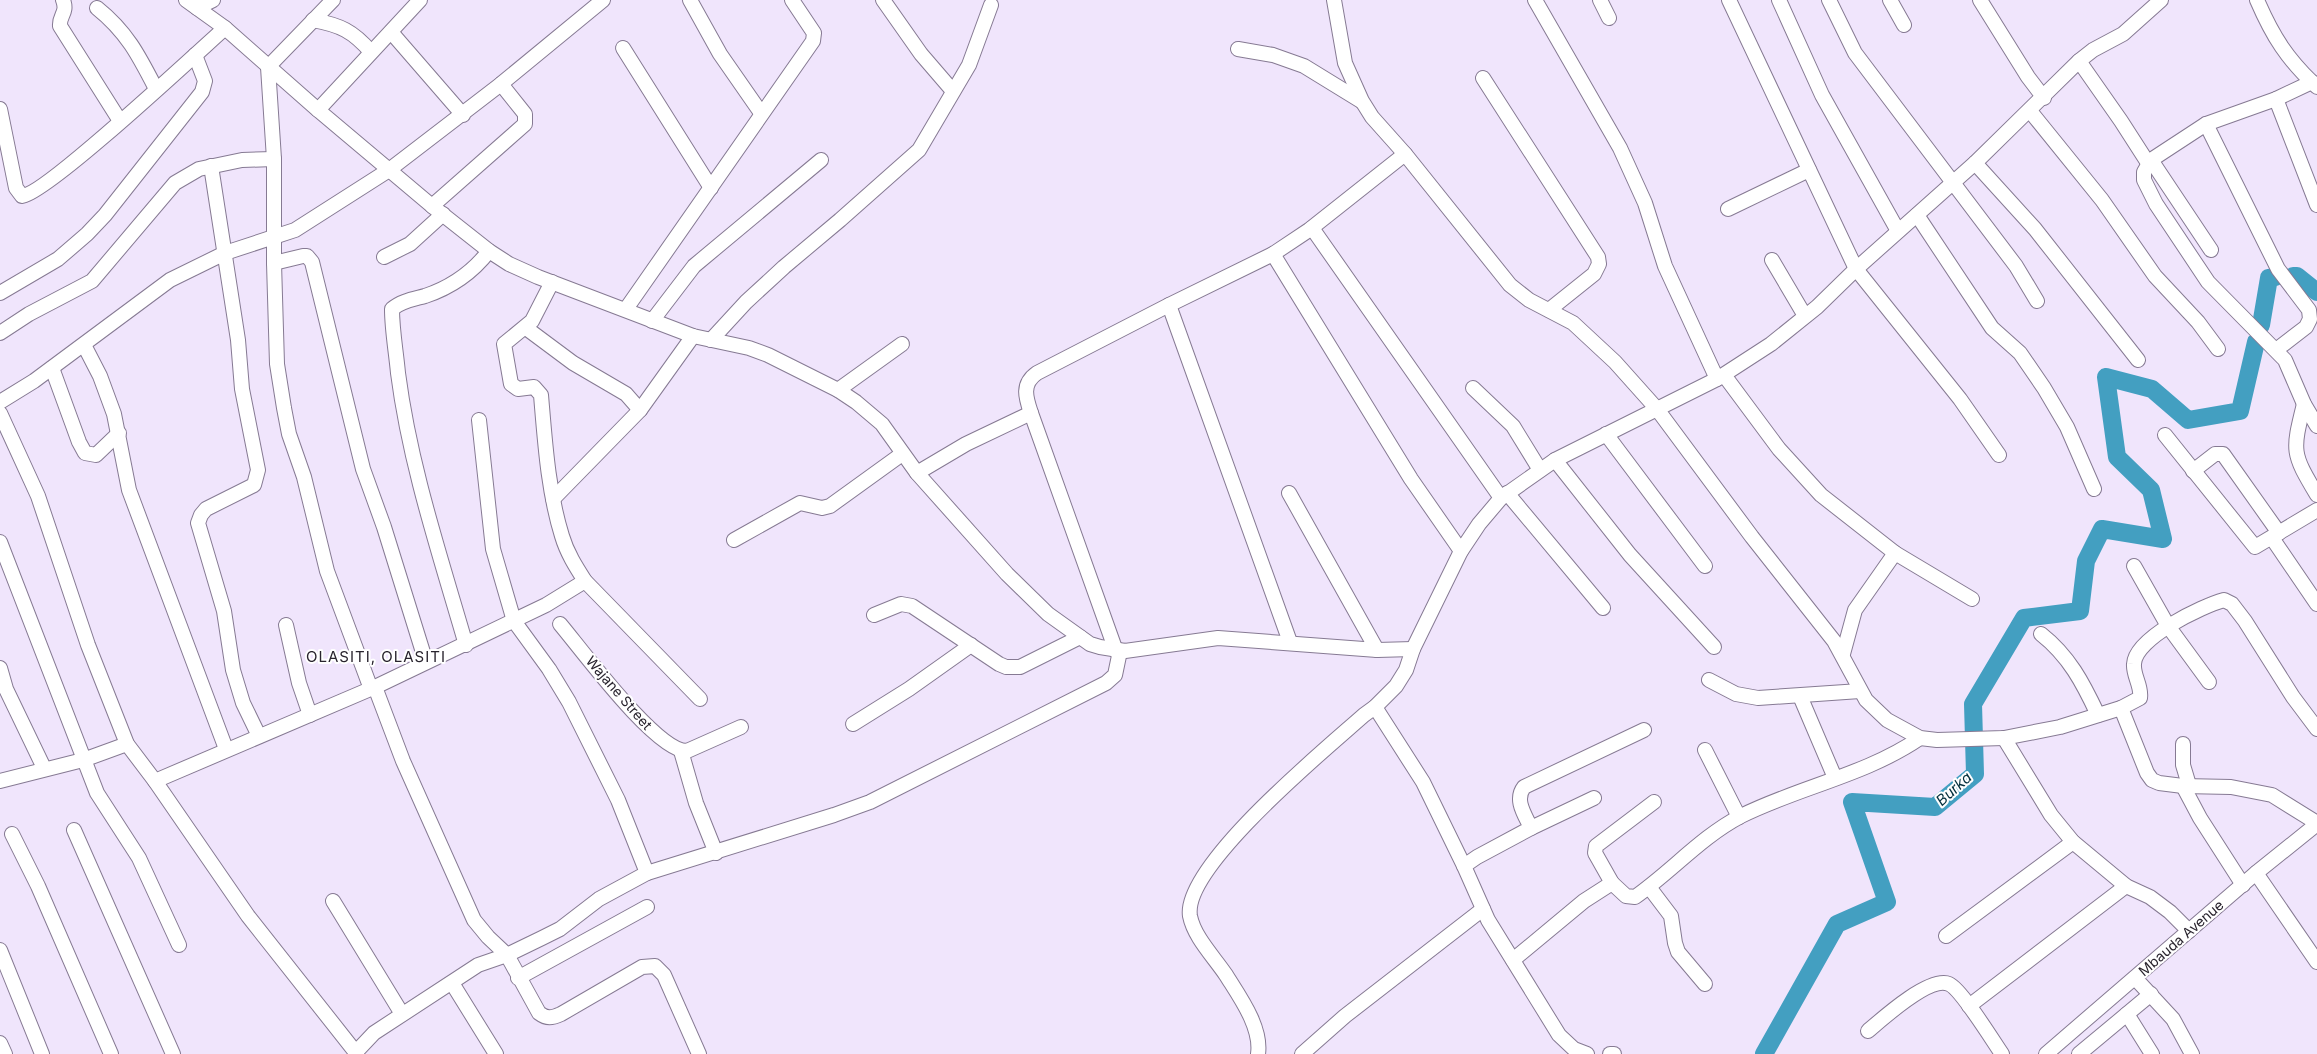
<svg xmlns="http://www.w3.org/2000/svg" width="2317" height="1054" font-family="Inter,sans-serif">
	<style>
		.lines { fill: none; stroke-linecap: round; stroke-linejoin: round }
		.river { stroke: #439fc1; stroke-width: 18 }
		.minor-casing { stroke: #867a93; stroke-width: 16 }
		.minor { stroke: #fff; stroke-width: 14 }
		.labels { text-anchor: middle; stroke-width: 4; stroke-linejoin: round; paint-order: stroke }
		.street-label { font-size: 14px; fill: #29242e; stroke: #fff }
		.neighbourhood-label { font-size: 15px; letter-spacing: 1px; fill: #29242e; stroke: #fff }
		.water-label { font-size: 15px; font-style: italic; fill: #032f3d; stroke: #fff }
	</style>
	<rect width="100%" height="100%" fill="#f0e5fc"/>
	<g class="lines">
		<g class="river">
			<polyline points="2293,276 2297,276 2317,292"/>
			<polyline points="2261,325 2269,278 2275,277"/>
			<polyline points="1764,1054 1837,924 1887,902 1852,802 1935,807 1975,774 1973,704 2024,618 2080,611 2086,561 2102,529 2163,539 2151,490 2117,457 2106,377 2152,389 2188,420 2240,411 2256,342"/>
		</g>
		<g class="minor-casing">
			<g id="minor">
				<path d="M63,0C68,13 59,15 60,26L120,121"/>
				<polyline points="186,0 225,28 318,110 432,206 489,251 509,264 538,277 693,336 749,348 768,355 838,390 856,402 882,424 917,473 1007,574 1048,614 1090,644 1100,647 1125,651 1218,638 1377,650 1413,649"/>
				<polyline points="333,0 268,67 274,159 274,263 277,364 284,408 289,434 304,477 327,571 371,689"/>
				<polyline points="690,0 720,54 761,113"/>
				<polyline points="883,0 921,54 952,90"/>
				<path d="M1334,0L1345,63L1362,101L1372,117L1405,154L1510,285L1529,300L1573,323L1615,362L1657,409L1752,537L1834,641L1866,700L1887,720L1920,738L1937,740L2004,738L2060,727L2121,708L2140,698C2142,686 2133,676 2134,664C2135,638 2202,606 2224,600L2232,604L2245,621L2293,697L2317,729"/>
				<polyline points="1535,0 1620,148 1645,203 1665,266 1717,379"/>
				<polyline points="1600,0 1609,18"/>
				<polyline points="1729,0 1856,269 1960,399 1999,455"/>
				<polyline points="1779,0 1822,95 1898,231"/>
				<polyline points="1829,0 1855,53 2016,266 2037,301"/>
				<polyline points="1890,0 1904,25"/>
				<polyline points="1980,0 2028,77 2044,98"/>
				<path d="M2257,0C2273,37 2287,59 2317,87"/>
				<path d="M97,8C127,32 139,56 156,89"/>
				<polyline points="197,8 213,0"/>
				<path d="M313,20C340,25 353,31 371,52"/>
				<polyline points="391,32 463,115"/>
				<polyline points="623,48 711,188"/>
				<polyline points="1238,49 1273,55 1304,66 1361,101"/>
				<polyline points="2079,61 2121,121 2148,163"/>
				<polyline points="1483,78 1598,257 1599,264 1594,274 1549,310"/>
				<polyline points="2312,82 2276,99 2206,124 2151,160 2144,172 2144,180 2156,204 2208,282 2285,360 2304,404 2317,426"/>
				<polyline points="2276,99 2317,205"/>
				<path d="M0,109L16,188L22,196C45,195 197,53 225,28"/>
				<polyline points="318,110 420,0"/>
				<polyline points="2030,111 2102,200 2155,276 2198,322 2218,349"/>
				<polyline points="2206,124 2278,269 2309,310 2310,319 2306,327 2276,350"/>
				<polyline points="2151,160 2211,250"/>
				<polyline points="1975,163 2035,229 2138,360"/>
				<polyline points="211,166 238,340 242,389 258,470 254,485 206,509 201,515 198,523 224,611 233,670 243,703 259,736"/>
				<polyline points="432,206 525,124 525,114 501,84"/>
				<polyline points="1728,209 1809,170"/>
				<polyline points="1917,215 1992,328 2020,353 2044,388 2067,427 2094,489"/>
				<polyline points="1312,228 1501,498"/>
				<polyline points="1273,254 1411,479 1461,551"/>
				<polyline points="384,257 410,244 443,214"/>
				<polyline points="1772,260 1805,316"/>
				<polyline points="274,263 303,256 307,256 312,262 363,469 384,527 426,662"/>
				<path d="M552,282L532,321L504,344L511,384L518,389L534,387L541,395C545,442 548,491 562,536C567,553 576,567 585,581L700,699"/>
				<polyline points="0,293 58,259 87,234 105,215 202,92 205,81 195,55"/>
				<polyline points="1169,305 1290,642"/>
				<polyline points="626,309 813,41 814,33 792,0"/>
				<polyline points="652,321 694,266 821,160"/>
				<polyline points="526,328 573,363 626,394 640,410"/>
				<polyline points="0,333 29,314 92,281 175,183 199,169 242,160 274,159"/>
				<polyline points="711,340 746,302 784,267 840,220 919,150 969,65 991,5"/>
				<polyline points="84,345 100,376 114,414 129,490 226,749"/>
				<polyline points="52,368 79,442 85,453 96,455 119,433"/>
				<polyline points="1724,375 1779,449 1821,495 1895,553 1972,599"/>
				<polyline points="1473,388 1513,426 1540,470"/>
				<polyline points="838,390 902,344"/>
				<polyline points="0,402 34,381 170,280 225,253 295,230 389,170 501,84 603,0"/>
				<path d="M2304,404C2292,452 2292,453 2317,495"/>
				<polyline points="0,413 38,496 88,645 127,744 155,781 248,916 357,1054"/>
				<polyline points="479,420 493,549 514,621 549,669 569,702 618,800 647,873"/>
				<polyline points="1606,434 1705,566"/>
				<polyline points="2165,435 2255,547 2317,510"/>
				<polyline points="1555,460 1630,555 1714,647"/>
				<polyline points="2193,471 2215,454 2223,454 2279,533"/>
				<polyline points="917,473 966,444 1031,413"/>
				<polyline points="1289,493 1377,650"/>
				<polyline points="1507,493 1603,608"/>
				<polyline points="553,499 640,410 693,336"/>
				<polyline points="2272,538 2317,604"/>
				<polyline points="734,540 800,503 822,508 830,506 902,454"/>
				<polyline points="0,542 97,793 139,858 179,945"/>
				<polyline points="2134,566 2168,626 2209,682"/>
				<polyline points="874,615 901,604 912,606 999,664 1006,667 1020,667 1080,637"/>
				<path d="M560,624C582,650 656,751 687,751L741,727"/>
				<polyline points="286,625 299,683 310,715"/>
				<path d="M2041,634C2069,656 2083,683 2098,715"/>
				<path d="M466,645C440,555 410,466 398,373C396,351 392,330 392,309C401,301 414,299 425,296C452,287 472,273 489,251"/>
				<path d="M1116,651L1031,413C1026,398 1021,384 1037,373L1169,305L1273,254L1309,230L1405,154"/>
				<polyline points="1843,654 1855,610 1895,553"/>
				<polyline points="0,668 6,689 44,768"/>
				<polyline points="1709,680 1736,694 1758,698 1860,691"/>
				<path d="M375,687L403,761L474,920L488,937L507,955L539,1013C547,1019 552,1018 561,1014L642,967L655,966L664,975L699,1054"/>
				<polyline points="1800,696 1835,778"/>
				<polyline points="1375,707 1423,782 1464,866"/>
				<polyline points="2121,708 2147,773 2152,780 2159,783 2183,786 2231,787 2272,795 2317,823"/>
				<polyline points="853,724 909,689 971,645"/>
				<polyline points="2004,738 2051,815 2073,842 2126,886 2150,897 2170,912 2189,931"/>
				<polyline points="2183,744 2183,765 2189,785"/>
				<polyline points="1705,750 1739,817"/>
				<polyline points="681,751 696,803 716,853"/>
				<polyline points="0,781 83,760 127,744"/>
				<polyline points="155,781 375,687 546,605 585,581"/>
				<polyline points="2183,786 2200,818 2243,885"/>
				<polyline points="1531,828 1594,798"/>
				<polyline points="74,830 173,1054"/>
				<polyline points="12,834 38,886 111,1054"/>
				<polyline points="2256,873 2317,962"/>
				<polyline points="1612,883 1595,853 1596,846 1654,802"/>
				<polyline points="1649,887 1671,916 1675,943 1678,952 1705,984"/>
				<polyline points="333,901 402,1014"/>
				<polyline points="1946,936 2073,842"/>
				<polyline points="0,950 42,1054"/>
				<path d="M1513,960L1584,901L1612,883L1626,896L1635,897C1672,871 1701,837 1741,816C1799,787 1866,775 1920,738"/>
				<polyline points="518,978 647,907"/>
				<polyline points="2135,978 2173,1019 2192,1054"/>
				<polyline points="452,983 496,1054"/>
				<polyline points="1969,1006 2126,886"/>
				<polyline points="2127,1014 2152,1054"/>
				<path d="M1868,1031C1883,1018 1930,976 1949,984C1961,989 1993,1041 2002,1054"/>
				<polyline points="0,1043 5,1054"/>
				<polyline points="356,1052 374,1033 478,965 507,955 542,938 560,929 599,899 647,873 834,815 870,802 1106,683 1115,675 1120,651"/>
				<path d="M1258,1054C1262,1027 1239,996 1226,975C1214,957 1194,937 1190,916C1182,867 1327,748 1364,715L1375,707L1396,686L1406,670L1413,649L1461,551L1479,524L1501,498L1555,460L1717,379L1771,344L1817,307L1856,269L1975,163L2079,61L2093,50L2123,34L2161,0"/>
				<polyline points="1302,1054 1345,1016 1483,909"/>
				<path d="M1587,1054L1574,1049L1559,1035L1488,920L1464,866L1477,857L1531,828C1525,815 1514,800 1524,787L1644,730"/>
				<polyline points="1610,1054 1614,1054"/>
				<polyline points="2046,1054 2256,873 2317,824"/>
				<polyline points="2079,1054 2151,994"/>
			</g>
		</g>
		<use href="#minor" class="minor"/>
	</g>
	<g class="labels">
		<g class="street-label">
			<text transform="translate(619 693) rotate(49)" y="5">Wajane Street</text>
			<text transform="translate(2181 938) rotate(-41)" y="5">Mbauda Avenue</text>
		</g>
		<g class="neighbourhood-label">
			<text x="376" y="662">OLASITI, OLASITI</text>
		</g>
		<g class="water-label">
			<text transform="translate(1954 789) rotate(-42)" y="5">Burka</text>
		</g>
	</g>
</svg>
